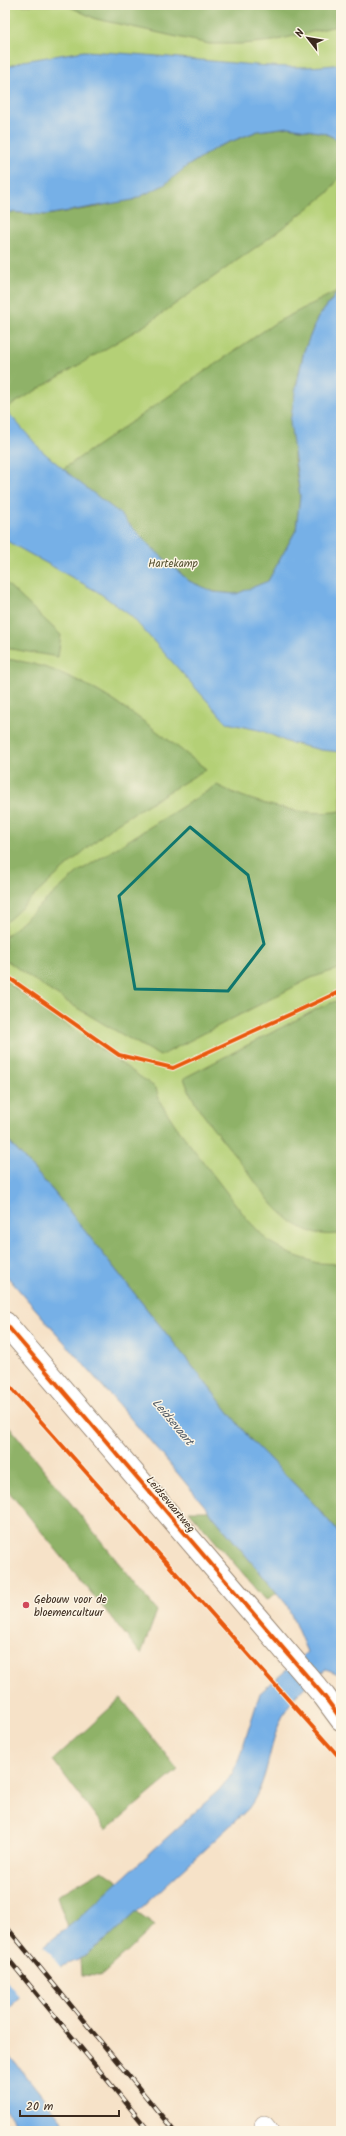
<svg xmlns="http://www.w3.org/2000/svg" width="346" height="2136" font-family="Kalam,sans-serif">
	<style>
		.green { fill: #b4d076; stroke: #787d4a }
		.forest { fill: #8fb267; stroke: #656e42 }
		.water { fill: #76b0e7; stroke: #586d82 }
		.pier { fill: #f6e2c8 }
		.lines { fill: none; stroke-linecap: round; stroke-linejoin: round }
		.service-casing { stroke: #988673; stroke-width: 20 }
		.tertiary-casing { stroke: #988673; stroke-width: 24 }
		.service { stroke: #fff; stroke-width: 19 }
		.tertiary { stroke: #fff; stroke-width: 22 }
		.rail-casing { stroke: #3b2a1e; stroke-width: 4.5 }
		.rail { stroke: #fcf5e5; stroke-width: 3; stroke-dasharray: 9; stroke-linecap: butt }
		.cycleway-casing { stroke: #fcf5e5; stroke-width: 6 }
		.cycleway { stroke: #e8590c; stroke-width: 4 }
		.marked { fill: none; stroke: #0f766e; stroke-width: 3; stroke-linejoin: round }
		.poi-dot { fill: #d1495b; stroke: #fcf5e5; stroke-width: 1.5 }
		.labels { text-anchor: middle; stroke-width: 3; stroke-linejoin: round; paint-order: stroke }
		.park-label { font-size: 11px; fill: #595434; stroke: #fcf5e5 }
		.street-label { font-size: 11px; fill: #3b2a1e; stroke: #fcf5e5 }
		.poi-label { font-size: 11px; fill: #3b2a1e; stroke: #fcf5e5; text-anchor: start }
		.water-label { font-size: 12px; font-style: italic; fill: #505964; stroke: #fcf5e5 }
	</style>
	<rect width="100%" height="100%" fill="#fcf5e5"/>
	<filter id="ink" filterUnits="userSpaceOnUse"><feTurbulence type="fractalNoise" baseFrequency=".025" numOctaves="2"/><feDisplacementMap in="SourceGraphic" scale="8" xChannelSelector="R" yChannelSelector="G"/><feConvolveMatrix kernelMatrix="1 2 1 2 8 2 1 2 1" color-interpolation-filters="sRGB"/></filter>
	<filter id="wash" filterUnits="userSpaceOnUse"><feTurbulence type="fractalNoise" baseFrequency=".012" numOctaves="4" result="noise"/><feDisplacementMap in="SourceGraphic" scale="16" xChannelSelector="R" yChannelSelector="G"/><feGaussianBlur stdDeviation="0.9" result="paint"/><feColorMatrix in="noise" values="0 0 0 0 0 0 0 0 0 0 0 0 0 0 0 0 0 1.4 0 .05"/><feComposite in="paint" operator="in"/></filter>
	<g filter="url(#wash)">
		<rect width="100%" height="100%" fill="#f6e2c8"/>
		<polygon class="green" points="5,5 341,5 341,1363 5,1121"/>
		<g class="forest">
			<polygon points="66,5 341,5 341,25 273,41 242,44 209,44 96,19"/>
			<polygon points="289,127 324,133 341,141 341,175 328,193 269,238 147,324 5,409 5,216 10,212 46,215 98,207 164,185 186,167 217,147 258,131"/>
			<polygon points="339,290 317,319 304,351 296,386 294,459 300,496 296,530 268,582 236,594 214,592 189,581 63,469 275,323"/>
			<polygon points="5,582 61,635 58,657 5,648"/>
			<path d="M5,659C81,666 147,724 206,769L114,825L61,871L5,923Z"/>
			<path d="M217,785C249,802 305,818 341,811V968L311,978L160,1056C107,1026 53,996 5,959V937L78,872Z"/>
			<polygon points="5,981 156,1088 160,1102 178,1129 247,1219 268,1241 290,1254 317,1263 341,1264 341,1535 315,1505 250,1439 54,1192 5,1137"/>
			<path d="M341,999V1233C323,1238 300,1230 287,1218C269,1204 256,1182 242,1164C223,1139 193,1108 184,1078L323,1006Z"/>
			<polygon points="5,1421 157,1611 141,1654 5,1487"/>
			<polygon points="189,1511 209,1511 277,1593 266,1600"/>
			<polygon points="121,1698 178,1770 106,1830 53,1760"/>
			<polygon points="102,1870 119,1882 83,1918 68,1928 57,1896"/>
			<polygon points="136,1912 155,1926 100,1976 81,1975 80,1959 107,1939"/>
		</g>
		<g class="water">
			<path d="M84,51C123,53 162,56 200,60C248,64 294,71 341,64V141L324,133L289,127L258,131L217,147L186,167L164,185L133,200L46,215L10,212L5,216V68L23,61Z"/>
			<polygon points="341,288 341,752 321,750 287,742 263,731 227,723 131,616 98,592 5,540 5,409 41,450 80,483 118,512 150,546 189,581 214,592 236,594 268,581 296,530 300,496 290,422 296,387 304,351 317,319"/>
			<path d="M5,1137L54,1192L250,1439L315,1505L341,1535V1675L326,1669C307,1684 289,1699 280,1722C267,1752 269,1781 248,1809L112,1935L78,1960L61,1967L17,1999L5,2016V1977L78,1919L219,1790L232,1774L239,1759L260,1693L307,1652L287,1605L164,1457L5,1274Z"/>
			<polygon points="5,2049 70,2131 23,2131 5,2109"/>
		</g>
		<polygon class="pier" points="44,1945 62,1968 21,1999 5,1979 5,1975"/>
	</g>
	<g filter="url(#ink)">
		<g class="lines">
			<g class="service-casing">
				<polyline id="service" points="264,2125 269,2131"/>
			</g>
			<g class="tertiary-casing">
				<polyline id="tertiary" points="5,1323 324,1696 341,1719"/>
			</g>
			<use href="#service" class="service"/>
			<use href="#tertiary" class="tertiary"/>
			<g class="rail-casing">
				<g id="rail">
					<polyline points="5,1925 174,2131"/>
					<polyline points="5,1955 149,2131"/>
				</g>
			</g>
			<use href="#rail" class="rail"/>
			<g class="cycleway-casing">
				<g id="cycleway">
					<polyline points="5,975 119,1055 173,1068 341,991"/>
					<polyline points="5,1323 324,1696 341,1719"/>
					<polyline points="5,1381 341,1759"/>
				</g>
			</g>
			<use href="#cycleway" class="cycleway"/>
		</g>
	</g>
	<path class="marked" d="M190,827L248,875L264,944L228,991L135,989L119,896Z"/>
	<circle class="poi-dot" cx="26" cy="1605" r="4"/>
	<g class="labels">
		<g class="park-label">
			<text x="173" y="567">Hartekamp</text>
		</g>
		<g class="street-label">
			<text transform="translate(171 1504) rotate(50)" y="4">Leidsevaartweg</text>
		</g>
		<g class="poi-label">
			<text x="34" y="1603">Gebouw voor de<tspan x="34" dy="13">bloemencultuur</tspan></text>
		</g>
		<g class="water-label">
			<text transform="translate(173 1422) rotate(50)" y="4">Leidsevaart</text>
		</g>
	</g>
	<rect width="346" height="2136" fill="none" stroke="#fcf5e5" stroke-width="20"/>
	<g transform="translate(308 38) rotate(301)" stroke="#fcf5e5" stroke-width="3" paint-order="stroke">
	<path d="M0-3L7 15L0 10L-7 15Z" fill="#3b2a1e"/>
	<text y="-6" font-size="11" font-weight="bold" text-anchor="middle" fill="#3b2a1e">N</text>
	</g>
	<path d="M20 2110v6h99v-6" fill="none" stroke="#3b2a1e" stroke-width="2"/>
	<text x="26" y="2110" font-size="12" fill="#3b2a1e" stroke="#fcf5e5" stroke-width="3" paint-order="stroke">20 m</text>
</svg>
